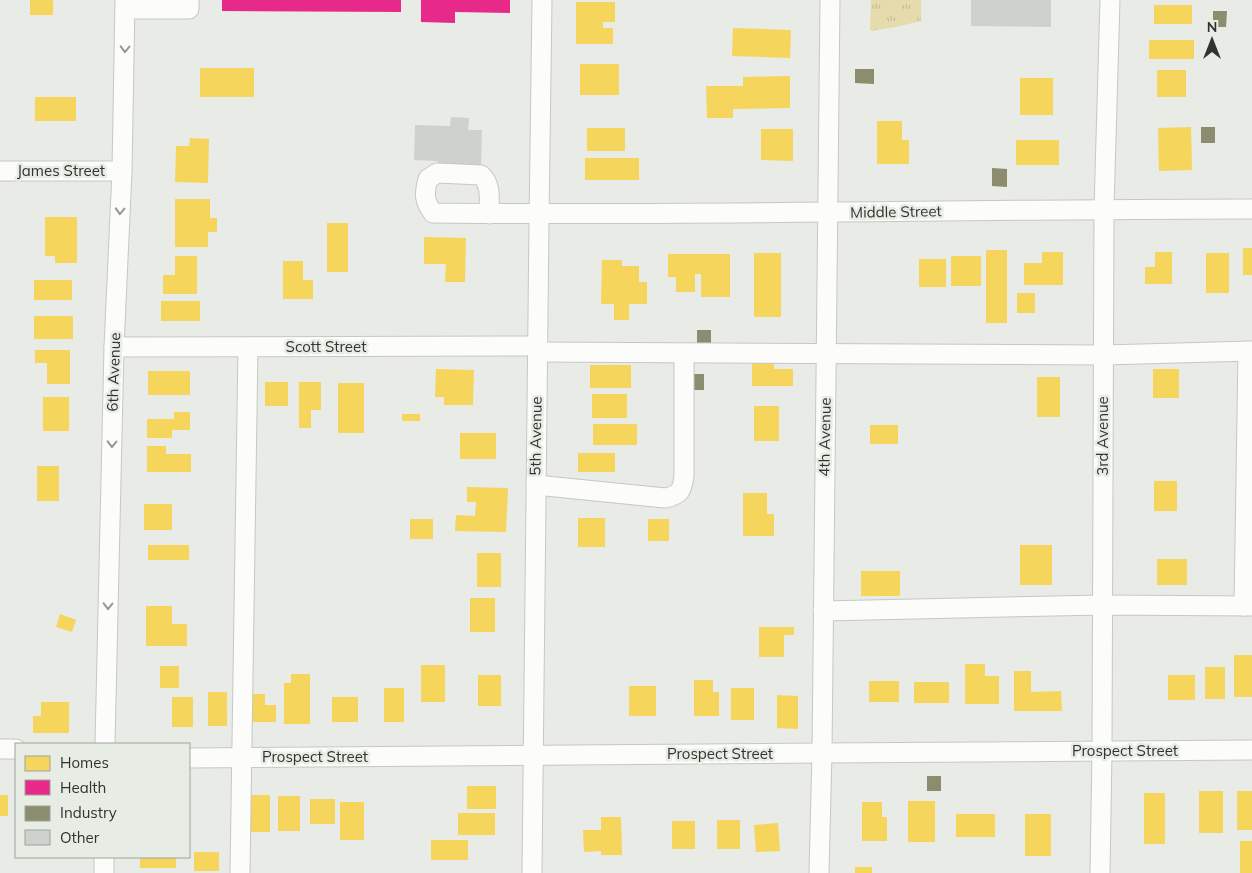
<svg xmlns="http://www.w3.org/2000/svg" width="1252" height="873" font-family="Mulish,sans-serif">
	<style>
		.grass { fill: url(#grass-tufts) }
		.homes { fill: #f6d55c }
		.health { fill: #e7298a }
		.industry { fill: #8c8c6e }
		.building { fill: #ced1cd }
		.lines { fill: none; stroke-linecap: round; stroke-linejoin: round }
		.minor-casing { stroke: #c6c8c4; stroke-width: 21 }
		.minor { stroke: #fcfcfb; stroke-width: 19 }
		.oneway { stroke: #969896 }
		.labels { text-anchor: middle; stroke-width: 5; stroke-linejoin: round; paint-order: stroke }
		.street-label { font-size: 15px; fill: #313330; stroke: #e7ede4 }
	</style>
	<defs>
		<pattern id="grass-tufts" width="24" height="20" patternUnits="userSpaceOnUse" patternTransform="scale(1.25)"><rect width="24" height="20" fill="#e6dcab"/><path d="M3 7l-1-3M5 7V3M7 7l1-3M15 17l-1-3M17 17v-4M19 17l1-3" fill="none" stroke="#c6bd93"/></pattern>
	</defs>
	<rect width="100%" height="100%" fill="#e8ebe6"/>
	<polygon class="grass" points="871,0 921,0 921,21 896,27 870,31"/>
	<g class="homes">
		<rect x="30" y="0" width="23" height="15"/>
		<polygon points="576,2 615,2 615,22 603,22 603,28 613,28 613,44 576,44"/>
		<rect x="1154" y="5" width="38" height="19"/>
		<polygon points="733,28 791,30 790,58 732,56"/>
		<rect x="1149" y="40" width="45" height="19"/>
		<rect x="580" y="64" width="39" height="31"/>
		<rect x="200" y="68" width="54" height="29"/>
		<rect x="1157" y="70" width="29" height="27"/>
		<polygon points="790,76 790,108 733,109 733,118 707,118 706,86 743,86 743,77"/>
		<rect x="1020" y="78" width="33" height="37"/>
		<rect x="35" y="97" width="41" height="24"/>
		<polygon points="877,121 902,121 902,140 909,140 909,164 877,164"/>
		<polygon points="1191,127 1192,170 1159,171 1158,128"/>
		<rect x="587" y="128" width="38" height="23"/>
		<polygon points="761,129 793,129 793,161 761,160"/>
		<polygon points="190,138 209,139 208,183 175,182 176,146 189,146"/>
		<rect x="1016" y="140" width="43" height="25"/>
		<rect x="585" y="158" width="54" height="22"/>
		<polygon points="175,199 210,199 210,218 217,218 217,232 208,232 208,247 175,247"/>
		<polygon points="45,217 77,217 77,263 55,263 55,256 45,256"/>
		<rect x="327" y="223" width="21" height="49"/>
		<polygon points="424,237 466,238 465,282 445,282 446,264 424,264"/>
		<rect x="1243" y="248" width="9" height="27"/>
		<rect x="986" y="250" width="21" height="73"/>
		<polygon points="1042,252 1063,252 1063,285 1024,285 1024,263 1042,263"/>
		<polygon points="1155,252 1172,252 1172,284 1145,284 1145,267 1155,267"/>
		<rect x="754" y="253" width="27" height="64"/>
		<rect x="1206" y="253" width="23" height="40"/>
		<polygon points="668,254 730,254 730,297 701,297 701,274 695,274 695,292 676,292 676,277 668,277"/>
		<polygon points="175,256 197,256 197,294 163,294 163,275 175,275"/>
		<rect x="951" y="256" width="30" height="30"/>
		<rect x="919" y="259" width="27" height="28"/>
		<polygon points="602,260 622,260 622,266 639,266 639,282 647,282 647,304 629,304 629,320 614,320 614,304 601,304"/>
		<polygon points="283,261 303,261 303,280 313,280 313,299 283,299"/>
		<rect x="34" y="280" width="38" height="20"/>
		<rect x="1017" y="293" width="18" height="20"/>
		<rect x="161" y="301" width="39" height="20"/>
		<rect x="34" y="316" width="39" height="23"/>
		<polygon points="35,350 70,350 70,384 47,384 47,363 35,363"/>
		<polygon points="752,363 774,363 774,369 793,369 793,386 752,386"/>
		<rect x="590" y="365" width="41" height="23"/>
		<polygon points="436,369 474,370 473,405 444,405 444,397 435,397"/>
		<rect x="1153" y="369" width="26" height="29"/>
		<rect x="148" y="371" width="42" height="24"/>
		<rect x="1037" y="377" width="23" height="40"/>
		<rect x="265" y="382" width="23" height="24"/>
		<polygon points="299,382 321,382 321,410 311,410 311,428 299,428"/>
		<rect x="338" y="383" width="26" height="50"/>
		<rect x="592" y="394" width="35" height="24"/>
		<rect x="43" y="397" width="26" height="34"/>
		<rect x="754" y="406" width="25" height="35"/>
		<polygon points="174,412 190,412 190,430 172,430 172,438 147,438 147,419 174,419"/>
		<rect x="402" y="414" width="18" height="7"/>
		<rect x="593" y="424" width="44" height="21"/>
		<rect x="870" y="425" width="28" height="19"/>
		<rect x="460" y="433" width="36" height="26"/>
		<polygon points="147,446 166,446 166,454 191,454 191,472 147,472"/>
		<rect x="578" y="453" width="37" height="19"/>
		<rect x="37" y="466" width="22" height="35"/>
		<rect x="1154" y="481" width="23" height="30"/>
		<polygon points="467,487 508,488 506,532 455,531 456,515 475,516 476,502 467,502"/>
		<polygon points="743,493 767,493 767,514 774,514 774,536 743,536"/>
		<rect x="144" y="504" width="28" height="26"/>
		<rect x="578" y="518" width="27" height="29"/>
		<rect x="410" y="519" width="23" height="20"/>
		<rect x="648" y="519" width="21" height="22"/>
		<rect x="148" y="545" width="41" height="15"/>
		<rect x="1020" y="545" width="32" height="40"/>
		<rect x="477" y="553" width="24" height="34"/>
		<rect x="1157" y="559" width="30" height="26"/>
		<rect x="861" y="571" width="39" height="25"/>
		<rect x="470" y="598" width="25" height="34"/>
		<polygon points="146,606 172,606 172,624 187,624 187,646 146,646"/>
		<polygon points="60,614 76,620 72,632 56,627"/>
		<polygon points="759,627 794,627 794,635 784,635 784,657 759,657"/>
		<rect x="1234" y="655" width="18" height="42"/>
		<polygon points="965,664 985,664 985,676 999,676 999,704 965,704"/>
		<rect x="421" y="665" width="24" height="37"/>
		<rect x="160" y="666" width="19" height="22"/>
		<rect x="1205" y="667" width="20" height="32"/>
		<polygon points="1014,671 1031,671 1031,692 1061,691 1062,711 1014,711"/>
		<polygon points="291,674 310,674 310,724 284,724 284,683 291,683"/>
		<rect x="478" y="675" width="23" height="31"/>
		<rect x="1168" y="675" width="27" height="25"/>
		<polygon points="694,680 713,680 713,692 719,692 719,716 694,716"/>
		<rect x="869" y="681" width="30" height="21"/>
		<rect x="914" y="682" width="35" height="21"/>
		<rect x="629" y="686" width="27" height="30"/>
		<rect x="384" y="688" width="20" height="34"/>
		<rect x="731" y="688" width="23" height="32"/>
		<rect x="208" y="692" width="19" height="34"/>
		<polygon points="249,694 265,694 265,705 276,705 276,722 249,722"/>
		<polygon points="777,695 798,696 798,729 777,728"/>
		<rect x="172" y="697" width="21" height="30"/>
		<rect x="332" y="697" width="26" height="25"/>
		<polygon points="41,702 69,702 69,733 33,733 33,716 41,716"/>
		<rect x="467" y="786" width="29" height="23"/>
		<rect x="1199" y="791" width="24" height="42"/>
		<rect x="1237" y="791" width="15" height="39"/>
		<rect x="1144" y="793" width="21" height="51"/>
		<rect x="0" y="795" width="8" height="21"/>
		<rect x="248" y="795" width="22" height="37"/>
		<rect x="278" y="796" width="22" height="35"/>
		<rect x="310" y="799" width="25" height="25"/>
		<rect x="908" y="801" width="27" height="41"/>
		<rect x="340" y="802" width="24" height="38"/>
		<polygon points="862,802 882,802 882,817 887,817 887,841 862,841"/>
		<rect x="458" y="813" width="37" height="22"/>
		<rect x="956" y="814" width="39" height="23"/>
		<rect x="1025" y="814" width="26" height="42"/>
		<polygon points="601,817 621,817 622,855 601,855 601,851 584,852 583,830 601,830"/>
		<rect x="717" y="820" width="23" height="29"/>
		<rect x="672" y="821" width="23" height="28"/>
		<polygon points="778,823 780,851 756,852 754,825"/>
		<rect x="431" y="840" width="37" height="20"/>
		<rect x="1240" y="841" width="12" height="32"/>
		<rect x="194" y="852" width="25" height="19"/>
		<rect x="140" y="857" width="36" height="11"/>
		<rect x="855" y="867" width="17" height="6"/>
	</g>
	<g class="health">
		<polygon points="222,0 401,0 401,12 222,11"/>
		<polygon points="421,0 510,0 510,13 455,12 455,23 421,22"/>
	</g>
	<g class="industry">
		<polygon points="1213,11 1227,11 1226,27 1213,27"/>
		<polygon points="855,69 874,69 874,84 855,83"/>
		<rect x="1201" y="127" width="14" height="16"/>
		<polygon points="992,168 1007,169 1007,187 992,186"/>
		<rect x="697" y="330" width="14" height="16"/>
		<rect x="690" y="374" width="14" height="16"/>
		<rect x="927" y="776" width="14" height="15"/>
	</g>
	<g class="building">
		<polygon points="971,0 1051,0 1051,27 971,26"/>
		<polygon points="451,117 469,118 468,130 482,130 481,166 438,165 438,161 414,160 415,125 450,126"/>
	</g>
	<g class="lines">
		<g class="minor-casing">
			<g id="minor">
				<polyline points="125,9 189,9 189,0"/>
				<polyline points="0,171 122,171"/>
				<path d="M489,214C489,200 492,185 481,175L437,173L428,179C424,194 424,201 433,213C706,216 979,209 1252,209"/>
				<polyline points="114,347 537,346"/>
				<polyline points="537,352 1103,355 1252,351"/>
				<path d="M536,485L665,498C680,495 682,491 684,476V353"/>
				<polyline points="1244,606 1248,351"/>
				<polyline points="823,611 1103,605 1252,606"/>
				<polyline points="105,744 114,347 122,171 125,0"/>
				<polyline points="0,749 16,749"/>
				<polyline points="189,758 822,753 1252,750"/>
				<polyline points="104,873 104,857"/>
				<polyline points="240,873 248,347"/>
				<polyline points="532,873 539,222 542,0"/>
				<polyline points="819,873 822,753 830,0"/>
				<polyline points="1100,873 1102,752 1104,209 1110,0"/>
			</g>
		</g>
		<use href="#minor" class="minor"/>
	</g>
	<defs><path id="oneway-chevron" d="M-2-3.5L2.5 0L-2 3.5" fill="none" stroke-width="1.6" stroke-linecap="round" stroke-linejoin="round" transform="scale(1.25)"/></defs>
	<g class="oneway">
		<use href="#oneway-chevron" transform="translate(125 49) rotate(91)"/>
		<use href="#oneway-chevron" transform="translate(120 211) rotate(92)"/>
		<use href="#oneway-chevron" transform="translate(112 444) rotate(91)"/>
		<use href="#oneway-chevron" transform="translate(108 606) rotate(91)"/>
	</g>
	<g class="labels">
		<g class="street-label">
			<text x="61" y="176">James Street</text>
			<text transform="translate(896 212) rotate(-1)" y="5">Middle Street</text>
			<text x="326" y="352">Scott Street</text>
			<text transform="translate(114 372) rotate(-88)" y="5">6th Avenue</text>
			<text transform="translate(536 436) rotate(-89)" y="5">5th Avenue</text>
			<text transform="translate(1103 436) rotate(-90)" y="5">3rd Avenue</text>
			<text transform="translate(825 437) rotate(-89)" y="5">4th Avenue</text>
			<text x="1125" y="756">Prospect Street</text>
			<text x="720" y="759">Prospect Street</text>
			<text x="315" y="762">Prospect Street</text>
		</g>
	</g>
	<rect x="15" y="743" width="175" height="115" fill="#e7ede4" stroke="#9ea39c"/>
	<rect x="25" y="756" width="25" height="15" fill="#f6d55c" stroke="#9ea39c"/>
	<text x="60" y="768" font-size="15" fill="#313330">Homes</text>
	<rect x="25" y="780" width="25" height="15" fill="#e7298a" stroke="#9ea39c"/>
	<text x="60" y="793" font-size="15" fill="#313330">Health</text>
	<rect x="25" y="806" width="25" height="15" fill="#8c8c6e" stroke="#9ea39c"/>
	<text x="60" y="818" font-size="15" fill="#313330">Industry</text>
	<rect x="25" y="830" width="25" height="15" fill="#ced1cd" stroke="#9ea39c"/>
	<text x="60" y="843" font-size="15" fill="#313330">Other</text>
	<g transform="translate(1212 40)" stroke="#e7ede4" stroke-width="4" paint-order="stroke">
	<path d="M0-4L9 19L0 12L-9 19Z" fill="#313330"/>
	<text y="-8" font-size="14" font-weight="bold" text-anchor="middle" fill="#313330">N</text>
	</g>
</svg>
